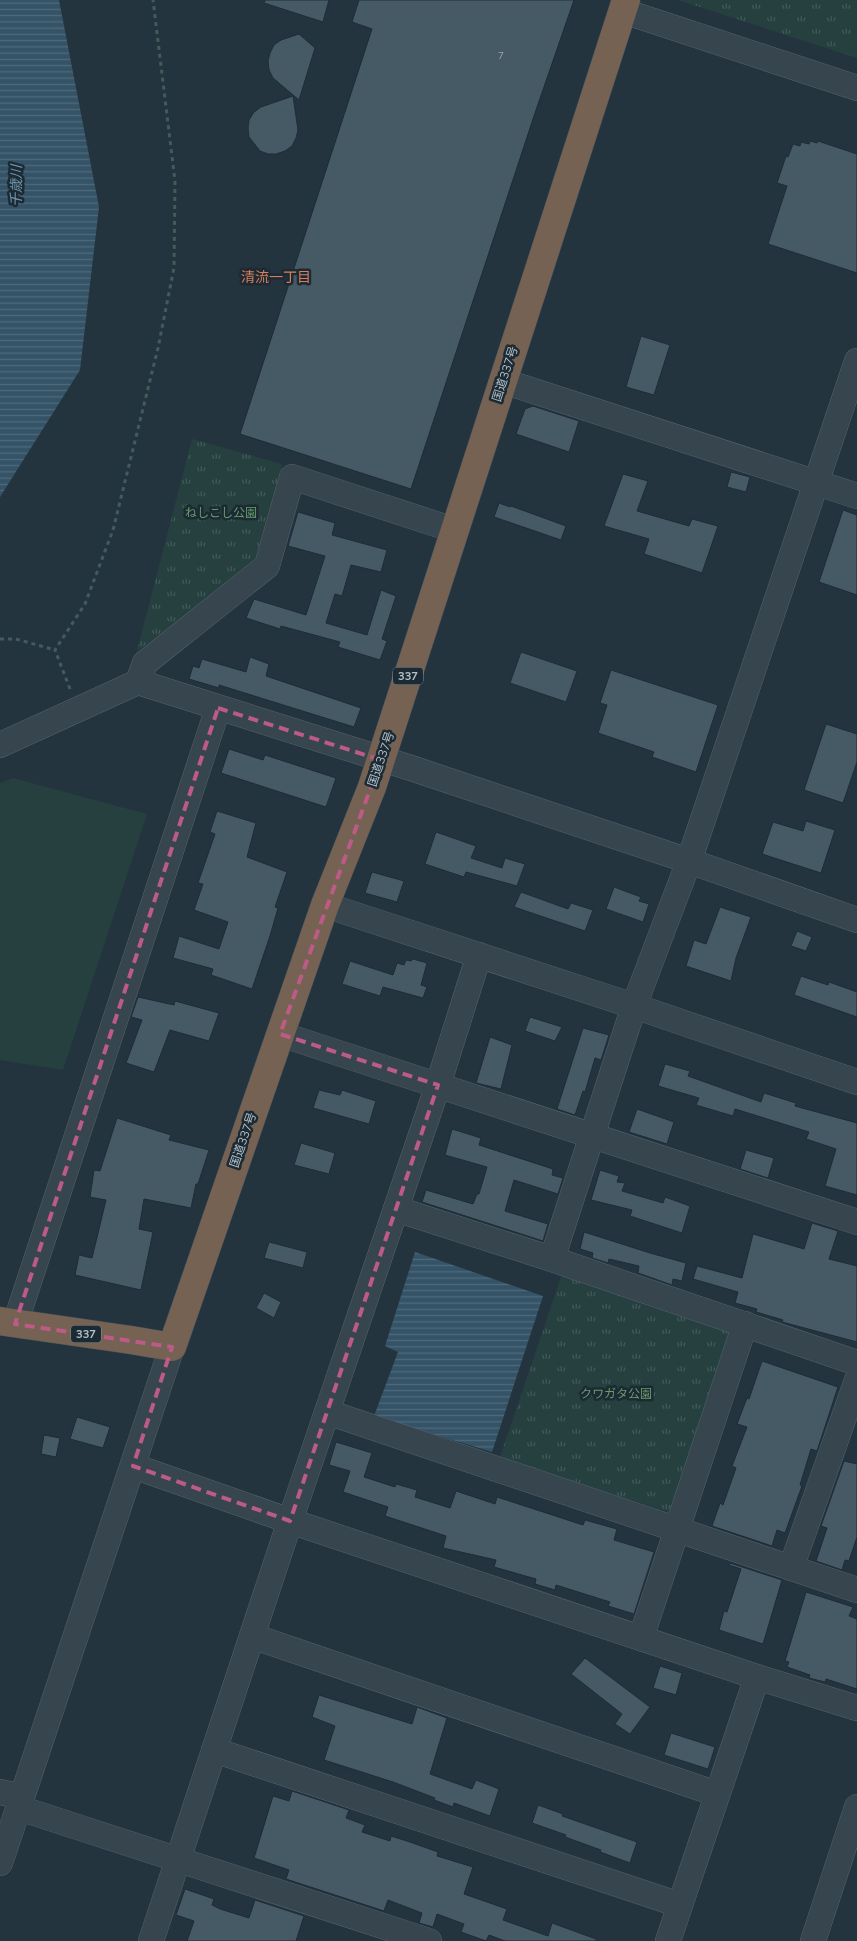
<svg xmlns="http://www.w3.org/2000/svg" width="857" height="1941" font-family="Mulish,'Noto Sans JP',sans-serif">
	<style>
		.grass { fill: #25403e }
		.park { fill: url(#park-tufts) }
		.water { fill: url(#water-rules) }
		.building { fill: #465a65; stroke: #1e2c36 }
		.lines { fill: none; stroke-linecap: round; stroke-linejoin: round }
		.minor-casing { stroke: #55636d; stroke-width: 26 }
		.highway-casing { stroke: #42505a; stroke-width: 29 }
		.path { stroke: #435c5b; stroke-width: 3; stroke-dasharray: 4 4; stroke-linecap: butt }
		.minor { stroke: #37454f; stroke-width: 25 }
		.highway { stroke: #756253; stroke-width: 28 }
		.marked { fill: none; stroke: #bc5b87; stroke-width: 4; stroke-dasharray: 10 6; stroke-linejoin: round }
		.labels { text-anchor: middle; stroke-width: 5; stroke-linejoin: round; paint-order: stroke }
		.number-label { font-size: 10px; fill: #98a6b1 }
		.shield { fill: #1c2a34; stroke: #86939d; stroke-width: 1 }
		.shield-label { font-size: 11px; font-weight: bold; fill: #b3c0ca }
		.street-label { font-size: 12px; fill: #b3c0ca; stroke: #1c2a34 }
		.park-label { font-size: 12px; fill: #689c6b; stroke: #1c2a34 }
		.water-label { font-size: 14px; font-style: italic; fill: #7196af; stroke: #1c2a34 }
		.neighbourhood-label { font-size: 14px; fill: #db7d5d; stroke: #1c2a34 }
	</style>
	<defs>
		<pattern id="park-tufts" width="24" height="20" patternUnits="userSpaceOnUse" patternTransform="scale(1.25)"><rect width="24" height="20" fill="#25403e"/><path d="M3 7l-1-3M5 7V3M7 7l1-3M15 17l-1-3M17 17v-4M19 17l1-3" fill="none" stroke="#425a59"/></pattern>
		<pattern id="water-rules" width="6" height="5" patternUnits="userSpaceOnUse" patternTransform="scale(1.25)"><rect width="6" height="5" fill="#355367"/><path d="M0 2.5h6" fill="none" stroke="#506a7b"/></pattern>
	</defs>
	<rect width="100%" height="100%" fill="#23343f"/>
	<polygon class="grass" points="13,778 147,814 63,1070 0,1060 0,783"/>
	<g class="park">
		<polygon points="678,0 857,0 857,58"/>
		<polygon points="192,439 282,464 257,563 137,651"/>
		<polygon points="562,1274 733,1331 671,1513 500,1457"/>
	</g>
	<g class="water">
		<polygon points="0,0 59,0 99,207 80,370 0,497"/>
		<polygon points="415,1252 543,1296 492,1452 374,1416 398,1352 385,1346"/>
	</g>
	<g class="building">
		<polygon points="265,0 329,0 323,22 264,3"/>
		<polygon points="359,0 574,0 535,113 411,489 240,434 372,29 352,22"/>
		<polygon points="299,34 315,48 299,100 273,78 269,70 268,61 270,53 274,45 281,40"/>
		<polygon points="293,96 298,130 296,138 292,146 285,151 276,154 268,154 260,151 249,137 248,128 249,120 254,112 261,107"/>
		<polygon points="810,141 817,143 818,141 857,154 857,273 768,244 787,186 777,183 786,156 788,157 793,144 800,146 801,142 809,144"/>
		<polygon points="641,336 670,345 654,395 626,387"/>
		<polygon points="533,406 579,421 569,452 516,434 525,409"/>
		<polygon points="731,472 750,477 746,492 727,487"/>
		<polygon points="623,474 648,481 637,511 689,526 692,519 718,526 702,573 644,554 649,539 604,526"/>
		<polygon points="499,503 510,507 511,506 566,526 561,540 494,517"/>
		<polygon points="843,510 857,515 857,595 819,582"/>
		<polygon points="298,512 335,523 332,535 387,550 381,572 351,565 342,596 335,594 326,623 367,635 381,590 396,596 382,639 387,641 380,660 338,647 340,642 281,626 280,629 246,618 254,599 306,615 325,556 288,546"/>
		<polygon points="521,652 577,671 566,702 510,683"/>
		<polygon points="250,657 269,664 266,676 361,708 354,727 219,685 219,688 189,679 193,666 199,668 202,659 246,672"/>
		<polygon points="611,670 718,705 696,772 652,757 654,752 598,733 607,705 600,703"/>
		<polygon points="826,724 857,734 857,762 843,803 804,790"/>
		<polygon points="229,749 263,760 265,755 336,778 326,807 221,773"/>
		<polygon points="217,811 256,823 247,857 287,872 275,907 278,908 270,936 252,989 211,975 213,969 173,958 179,936 219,949 228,922 194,910 203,884 198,883 215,834 210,832"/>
		<polygon points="806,821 835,830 821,873 762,854 773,822 803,831"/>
		<polygon points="436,832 476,846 471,858 502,868 505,858 525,864 517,886 466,872 464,877 425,864"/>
		<polygon points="372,872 404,881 397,902 365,893"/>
		<polygon points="614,887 641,897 639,901 649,904 643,922 606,909"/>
		<polygon points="521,892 568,909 571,903 593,910 585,931 514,907"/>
		<polygon points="720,907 751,917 736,958 731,981 686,966 694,940 706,944"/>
		<polygon points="797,931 812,937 806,951 791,946"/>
		<polygon points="413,959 427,963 421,985 427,987 423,998 383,987 380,996 342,984 350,961 393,975 397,963 404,965 406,960 411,961"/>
		<polygon points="801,976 828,985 829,982 857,992 857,1017 794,995"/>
		<polygon points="138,997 174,1005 175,1001 219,1013 209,1041 170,1030 154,1072 126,1063 142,1020 131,1017"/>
		<polygon points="530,1017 562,1027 555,1041 525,1031"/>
		<polygon points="583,1028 609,1035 601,1060 595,1058 585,1092 583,1091 575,1115 557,1109"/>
		<polygon points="490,1037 512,1045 501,1089 476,1083"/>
		<polygon points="665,1064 690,1071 688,1076 761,1102 764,1093 796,1103 795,1106 857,1123 857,1195 825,1186 836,1149 806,1139 809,1132 735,1109 733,1116 696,1105 699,1098 658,1086"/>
		<polygon points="319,1090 340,1095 342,1090 376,1101 369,1124 313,1108"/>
		<polygon points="637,1109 674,1122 667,1144 629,1132"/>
		<polygon points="117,1118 171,1135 169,1140 209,1150 198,1184 196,1184 191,1208 144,1199 139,1229 153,1232 141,1290 75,1275 79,1255 92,1258 106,1200 90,1197 94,1170 100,1171"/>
		<polygon points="452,1129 481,1138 479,1145 553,1169 552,1175 563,1178 558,1194 514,1180 505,1211 548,1224 543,1241 422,1202 426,1190 473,1204 477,1194 479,1194 487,1167 445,1155"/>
		<polygon points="301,1143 335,1153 329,1174 294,1165"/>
		<polygon points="746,1150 774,1158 768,1178 740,1169"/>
		<polygon points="600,1170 619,1176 617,1182 625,1183 622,1191 663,1203 665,1197 690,1206 682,1233 630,1216 632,1210 591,1200"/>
		<polygon points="812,1223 838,1231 829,1259 857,1266 857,1342 782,1322 783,1320 756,1312 757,1309 735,1303 738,1292 693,1279 697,1266 742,1278 753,1234 804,1249"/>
		<polygon points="584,1232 650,1253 686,1263 682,1281 673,1279 672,1285 638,1273 639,1266 609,1259 608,1263 592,1258 593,1253 580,1249"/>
		<polygon points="269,1242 307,1252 303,1268 264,1258"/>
		<polygon points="264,1293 281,1302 274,1318 256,1308"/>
		<polygon points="762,1361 838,1387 817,1451 811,1449 800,1485 802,1486 785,1533 777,1530 772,1546 712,1526 720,1503 723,1505 736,1468 732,1466 747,1427 737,1424 747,1398 749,1399"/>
		<polygon points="77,1417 110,1427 103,1448 70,1439"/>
		<polygon points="44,1435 60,1438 56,1457 41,1454"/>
		<polygon points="336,1442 372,1453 364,1477 395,1487 396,1484 417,1490 415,1497 450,1508 456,1491 495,1504 497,1497 583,1525 585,1520 617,1529 614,1540 654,1552 634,1614 608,1606 610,1602 556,1585 555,1590 535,1584 536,1579 494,1567 496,1560 443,1548 446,1536 385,1516 388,1507 343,1492 350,1471 329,1465"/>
		<polygon points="844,1461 857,1464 857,1537 849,1561 845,1560 842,1570 816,1561 827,1528 821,1526"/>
		<polygon points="730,1563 782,1580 763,1644 719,1630 724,1611 727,1612 741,1569 729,1565"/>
		<polygon points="806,1592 853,1607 849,1616 857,1619 857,1689 826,1679 825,1682 809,1678 810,1675 787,1667 789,1662 785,1661"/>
		<polygon points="585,1658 650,1707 630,1734 615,1724 622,1714 571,1674"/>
		<polygon points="660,1666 682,1673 676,1695 653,1688"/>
		<polygon points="319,1695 412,1724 417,1707 447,1718 430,1774 472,1789 476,1780 499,1789 490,1816 454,1803 453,1807 434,1800 435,1798 393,1782 324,1760 335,1726 312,1717"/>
		<polygon points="671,1733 715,1747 708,1769 664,1755"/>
		<polygon points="292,1791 349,1810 346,1818 365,1825 362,1832 390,1841 391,1836 407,1841 438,1852 437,1856 473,1867 464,1894 507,1909 503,1920 548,1936 552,1923 596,1939 596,1941 505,1941 489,1935 486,1941 461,1932 464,1924 437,1914 433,1927 419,1923 422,1913 388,1900 384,1911 286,1879 289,1870 254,1858 273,1796 289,1801"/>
		<polygon points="538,1805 563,1814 562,1816 637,1842 630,1863 600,1852 601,1850 565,1837 566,1835 532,1823"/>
		<polygon points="185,1889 214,1899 212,1905 220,1909 249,1918 255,1900 304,1916 296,1941 187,1941 194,1921 176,1915"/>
	</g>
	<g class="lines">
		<g class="minor-casing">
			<g id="minor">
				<polyline points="623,11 857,88"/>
				<polyline points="503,381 857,496"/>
				<polyline points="138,682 145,663 267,566 292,477 454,530"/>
				<polyline points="0,745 138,682 411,768 689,861 857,920"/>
				<polyline points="325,905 634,1006 857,1082"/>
				<polyline points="280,1034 857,1222"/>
				<polyline points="396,1209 552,1259 857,1363"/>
				<polyline points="552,1259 634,1006 689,861 857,361"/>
				<polyline points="15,1324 218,708"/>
				<polyline points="327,1412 857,1590"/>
				<polyline points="133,1466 290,1521 757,1677 857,1708"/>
				<polyline points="791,1568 857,1380"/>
				<polyline points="252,1636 717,1794"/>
				<polyline points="641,1638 745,1324"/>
				<polyline points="214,1750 680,1905"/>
				<polyline points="0,1792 22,1797"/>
				<polyline points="19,1808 429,1941"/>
				<polyline points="0,1863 172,1347"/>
				<polyline points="151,1941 290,1521 438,1085 479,955"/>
				<polyline points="668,1941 757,1677"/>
				<polyline points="813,1941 857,1807"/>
			</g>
		</g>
		<g class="highway-casing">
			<polyline id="highway" points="0,1321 131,1340 172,1347 325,905 372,787 626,0"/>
		</g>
		<g class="path">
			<polyline points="0,639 16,639 55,650"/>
			<polyline points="70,689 55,650 85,604 113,530 158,348 174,268 175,181 153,0"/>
		</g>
		<use href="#minor" class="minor"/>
		<use href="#highway" class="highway"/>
	</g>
	<path class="marked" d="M218,708L381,760L280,1034L438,1085L290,1521L133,1466L172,1347L15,1324Z"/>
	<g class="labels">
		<g class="number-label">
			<text x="501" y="59">7</text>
		</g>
		<g class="shield">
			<rect x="393" y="667.5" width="30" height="17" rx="4"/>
			<rect x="71" y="1325.5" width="30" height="17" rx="4"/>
		</g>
		<g class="shield-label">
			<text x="408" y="680">337</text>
			<text x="86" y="1338">337</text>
		</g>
		<g class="street-label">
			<text transform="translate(505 374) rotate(-72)" y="4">国道337号</text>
			<text transform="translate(381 759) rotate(-71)" y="4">国道337号</text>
			<text transform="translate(243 1140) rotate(-71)" y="4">国道337号</text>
		</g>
		<g class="park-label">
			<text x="221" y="517">ねしこし公園</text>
			<text x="616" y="1398">クワガタ公園</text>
		</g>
		<g class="water-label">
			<text transform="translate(16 186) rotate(-89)" y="5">千歳川</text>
		</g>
		<g class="neighbourhood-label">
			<text x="276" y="282">清流一丁目</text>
		</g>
	</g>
</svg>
